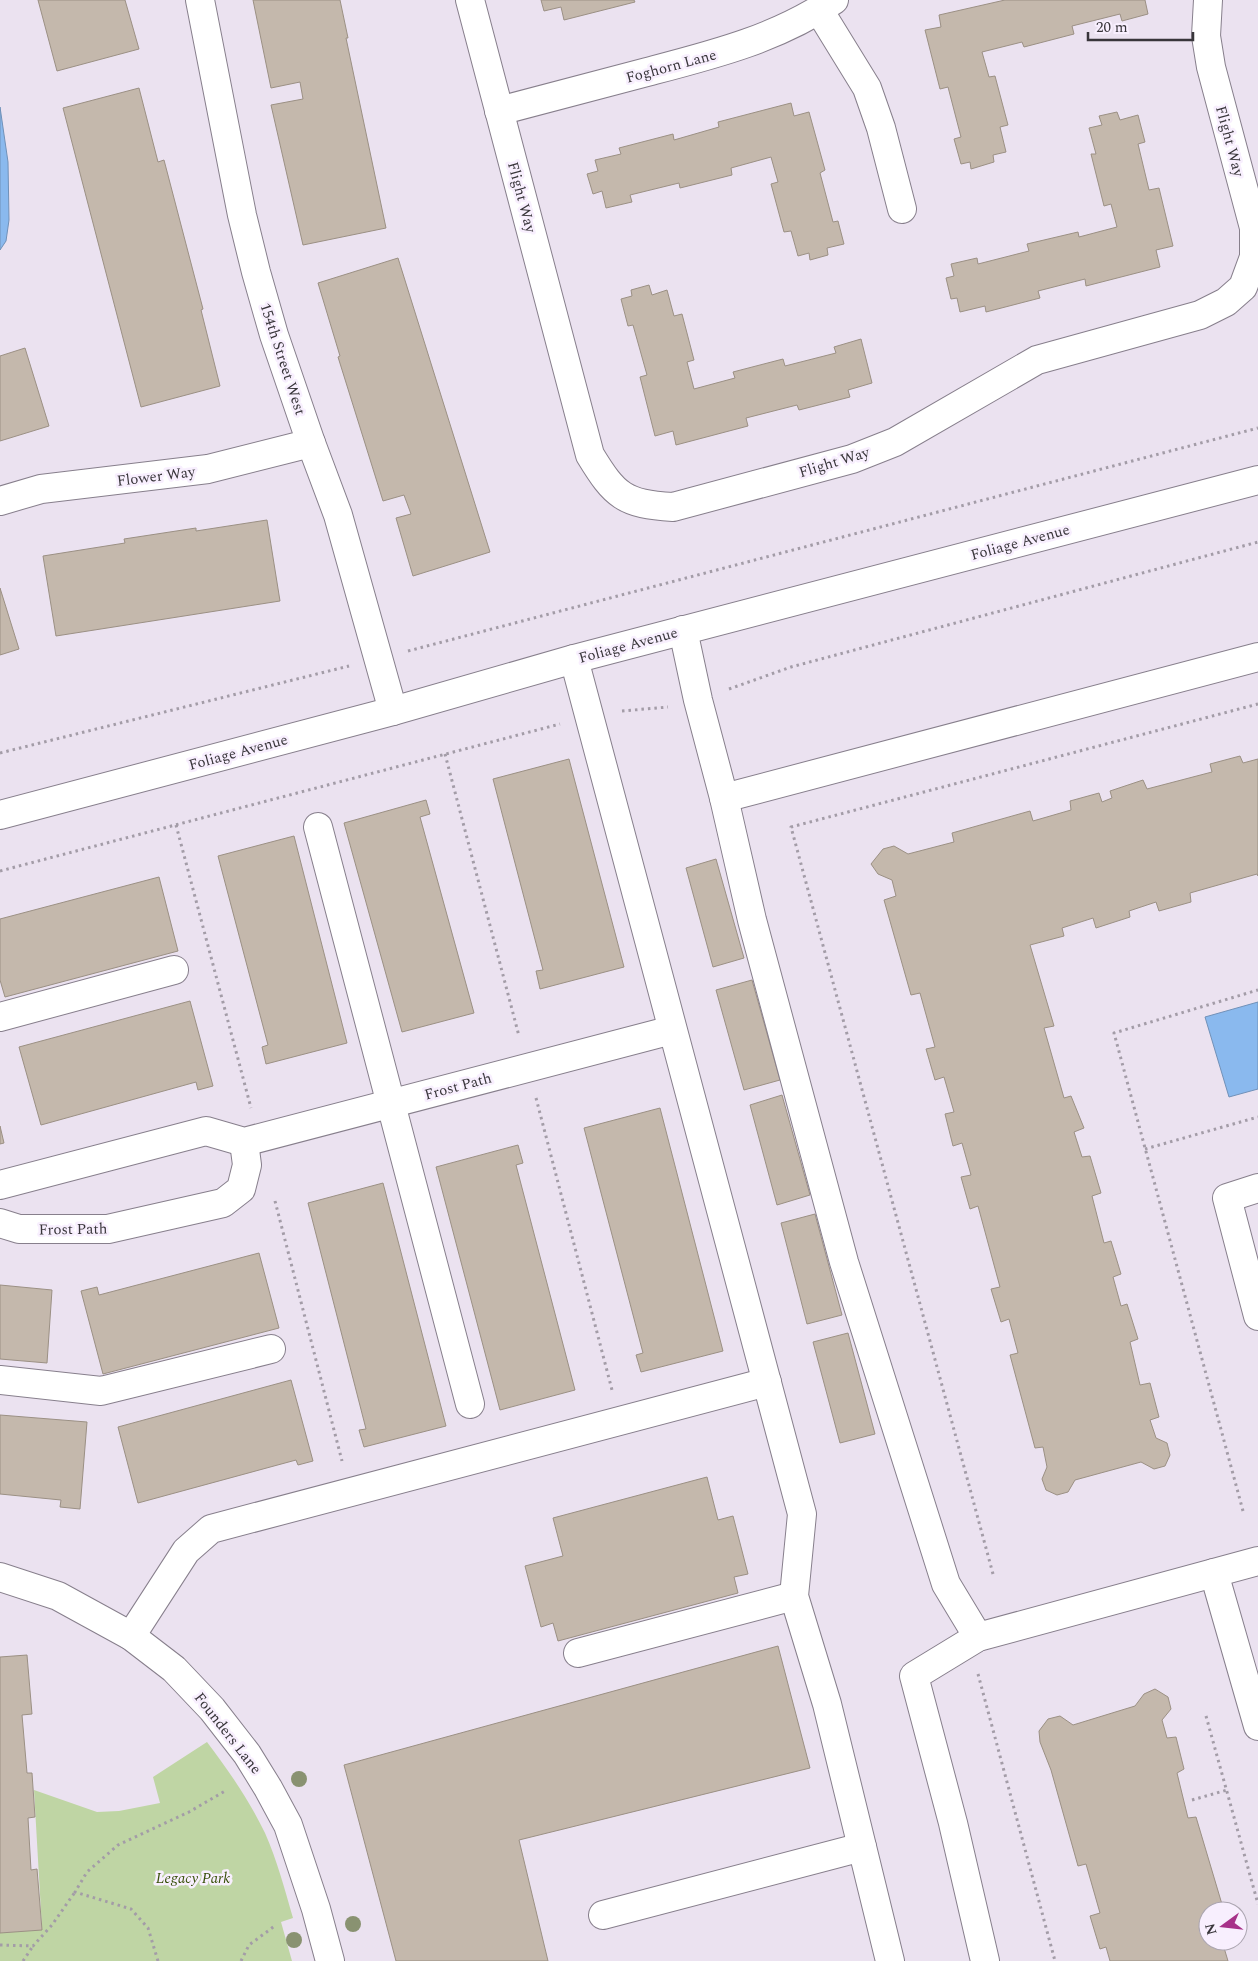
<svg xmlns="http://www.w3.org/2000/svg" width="1258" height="1961" font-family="Spectral,serif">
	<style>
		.green { fill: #bfd5a4 }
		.water { fill: #8ab9ee; stroke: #7191b8 }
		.building { fill: #c4b8ac; stroke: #9b9084 }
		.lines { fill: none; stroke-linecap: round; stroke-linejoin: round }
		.minor-casing { stroke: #877f8c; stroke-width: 30 }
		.path { stroke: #a39ca7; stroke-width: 3; stroke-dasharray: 2.5 4; stroke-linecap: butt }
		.minor { stroke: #fff; stroke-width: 28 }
		.tree { fill: #899271 }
		.labels { text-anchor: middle; stroke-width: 5; stroke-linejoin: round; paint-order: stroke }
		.street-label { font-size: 15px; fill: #38353a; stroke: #f8effe }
		.park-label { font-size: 15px; font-style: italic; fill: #385009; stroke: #f8effe }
	</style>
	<rect width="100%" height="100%" fill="#ebe2f0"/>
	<path class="green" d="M207,1742C229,1771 249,1800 265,1833C277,1860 285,1890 293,1918L281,1922L292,1961H0V1932L42,1929L34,1790L97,1812L119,1811L160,1803L153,1777Z"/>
	<g class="water">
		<polygon points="0,107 8,162 9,220 6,241 0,250"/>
		<polygon points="1258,1002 1258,1089 1229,1097 1205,1017"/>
	</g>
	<g class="building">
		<polygon points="38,0 125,0 139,49 57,71"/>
		<polygon points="253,0 340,0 348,38 346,38 386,228 303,245 271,105 303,99 300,82 271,88"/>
		<polygon points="541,0 634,0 635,2 564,20 561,7 544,11"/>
		<polygon points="1005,0 1145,0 1148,14 1122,21 1120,14 1072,26 1074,34 1024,47 1022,42 982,52 989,77 995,76 1008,125 1000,127 1006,152 993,155 994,162 971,169 970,162 961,164 954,139 961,137 948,87 940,89 925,30 941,27 939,15"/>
		<polygon points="139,88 158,162 164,160 203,309 201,310 220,386 141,407 63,108"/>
		<polygon points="791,103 794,116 809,112 825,170 820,173 833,222 838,221 844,244 827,248 828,255 810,260 809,253 798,256 791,231 784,232 771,184 778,182 771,157 731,168 732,175 680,188 679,183 630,195 632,202 606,208 602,191 593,194 587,174 598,171 595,160 621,154 619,148 673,134 674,140 719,127 718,122"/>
		<polygon points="1117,112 1120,120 1138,115 1145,142 1138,144 1149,190 1159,188 1173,246 1156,250 1160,267 1086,286 1085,279 1038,291 1040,298 986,312 985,306 960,312 957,298 951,299 946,278 954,276 951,264 977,258 978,264 1029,251 1027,244 1078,232 1079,237 1117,227 1111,204 1104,206 1091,154 1096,154 1089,128 1102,125 1099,116"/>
		<polygon points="398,258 490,552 413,576 396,518 411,514 404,495 383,501 338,357 340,356 318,283"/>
		<polygon points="649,285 652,295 667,290 674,316 682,314 694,360 687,362 694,389 735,378 733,372 783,359 785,366 836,353 834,347 861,339 872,383 848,390 850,397 799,410 797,405 746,418 748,426 676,445 673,431 655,436 640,377 647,375 633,325 628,326 621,299 632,296 631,290"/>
		<polygon points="25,348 49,426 0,441 0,356"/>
		<polygon points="267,520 280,601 56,636 43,556 125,543 124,539 196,528 196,531"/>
		<polygon points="0,588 19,649 0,655"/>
		<polygon points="1240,756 1243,763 1258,759 1258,876 1257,874 1190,893 1191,902 1159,911 1156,902 1129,911 1130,917 1096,928 1093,918 1062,928 1064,936 1030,945 1054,1026 1044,1028 1064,1098 1071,1096 1084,1128 1074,1132 1082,1157 1090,1156 1101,1193 1092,1196 1104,1243 1111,1241 1121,1274 1113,1277 1121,1306 1127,1304 1138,1339 1130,1342 1140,1385 1150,1383 1159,1417 1150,1420 1156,1438 1167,1443 1170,1455 1165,1466 1154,1469 1141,1462 1075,1480 1068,1492 1057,1495 1046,1490 1042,1479 1047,1467 1043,1447 1035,1448 1010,1355 1018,1353 1009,1319 1001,1322 991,1289 1000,1287 978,1206 970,1209 961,1177 971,1175 962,1143 953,1146 945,1114 954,1112 944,1077 935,1080 926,1049 935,1047 920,993 911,995 884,900 896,896 892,880 878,874 871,864 883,849 894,846 908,854 954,842 952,833 1030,811 1033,821 1071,810 1070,801 1099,793 1102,802 1112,798 1110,791 1143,780 1147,789 1212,772 1210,764"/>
		<polygon points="569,759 624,967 540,989 536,971 543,970 493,779"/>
		<polygon points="426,800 430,814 420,817 474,1013 402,1032 344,823"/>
		<polygon points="294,836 347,1043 266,1064 262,1047 268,1045 218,856"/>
		<polygon points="716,859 744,958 713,967 686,868"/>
		<polygon points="159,877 178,951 5,997 0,980 0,919"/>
		<polygon points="752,980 780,1080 744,1090 716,990"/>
		<polygon points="190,1001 213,1086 198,1090 196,1082 41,1125 19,1047"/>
		<polygon points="782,1095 810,1195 777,1205 750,1105"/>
		<polygon points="660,1108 723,1351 641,1372 636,1355 643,1353 584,1128"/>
		<polygon points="0,1126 4,1143 0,1144"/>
		<polygon points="518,1145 523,1163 516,1165 575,1390 500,1410 436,1167"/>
		<polygon points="383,1183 446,1426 364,1447 359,1430 366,1429 308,1203"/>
		<polygon points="815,1214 842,1315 807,1324 781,1223"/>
		<polygon points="259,1253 279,1328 103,1374 81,1291 97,1287 99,1295"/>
		<polygon points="0,1285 52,1290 47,1363 0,1359"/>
		<polygon points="848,1333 875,1434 840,1443 813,1342"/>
		<polygon points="291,1380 313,1461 298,1465 296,1460 138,1503 118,1427"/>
		<polygon points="0,1415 87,1422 80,1509 60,1507 61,1500 0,1494"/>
		<polygon points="707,1477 718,1520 733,1516 748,1574 734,1577 738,1593 558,1641 553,1623 541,1627 525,1566 563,1556 553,1518"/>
		<polygon points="778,1646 810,1768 519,1840 548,1961 396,1961 344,1765"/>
		<polygon points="27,1655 32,1714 22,1715 27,1773 32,1773 35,1817 28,1818 31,1870 37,1869 42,1930 0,1933 0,1657"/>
		<polygon points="1155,1689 1168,1697 1171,1709 1162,1720 1167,1738 1176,1737 1184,1769 1177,1773 1188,1818 1196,1817 1224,1911 1208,1911 1208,1941 1222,1941 1228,1961 1110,1961 1106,1947 1100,1949 1090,1916 1100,1913 1086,1864 1078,1866 1051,1770 1040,1742 1039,1731 1048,1719 1060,1716 1073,1725 1135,1706 1144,1694"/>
	</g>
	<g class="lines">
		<g class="minor-casing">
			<g id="minor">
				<polyline points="200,0 242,215 256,272 274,335 311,443 338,515 393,711"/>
				<path d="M470,0L590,455C615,496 624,504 673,507L852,459L895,442L1037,360L1200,315L1226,302L1243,287L1254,257V228L1211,67L1206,36L1208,0"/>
				<polyline points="819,10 867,88 881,128 902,209"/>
				<path d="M499,111C548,98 597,85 647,72C712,55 777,39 834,0"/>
				<polyline points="0,501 41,489 208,469 311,443"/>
				<polyline points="683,630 698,700 724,798 1258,657"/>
				<polyline points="574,659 802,1514 794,1596 827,1704 890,1961"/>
				<polyline points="724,798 752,920 844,1262 946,1584 978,1637"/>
				<polyline points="0,815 393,711 574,659 1258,480"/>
				<polyline points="318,827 470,1404"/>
				<polyline points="0,1017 174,970"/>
				<polyline points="0,1185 206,1131 244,1142 672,1030"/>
				<polyline points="1258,1188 1227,1198 1258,1316"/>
				<polyline points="0,1223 19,1229 108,1229 223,1203 241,1189 247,1165 244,1142"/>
				<polyline points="0,1380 101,1391 271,1349"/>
				<polyline points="1214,1573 1258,1726"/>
				<polyline points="0,1577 58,1596 131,1636 174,1669 212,1709 247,1754 268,1788 288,1825 316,1909 330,1961"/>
				<polyline points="131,1636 186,1551 211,1529 767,1382"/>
				<polyline points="578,1653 794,1596"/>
				<polyline points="603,1915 862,1847"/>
				<polyline points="985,1961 953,1823 914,1676 978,1637 1258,1561"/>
			</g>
		</g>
		<g class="path">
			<polyline points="408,651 1258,428"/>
			<polyline points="729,689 791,667 1258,542"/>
			<polyline points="622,711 668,707"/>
			<polyline points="0,753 349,666"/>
			<polyline points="445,754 519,1036"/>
			<polyline points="176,825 251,1108"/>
			<polyline points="0,871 560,724"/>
			<polyline points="536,1098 612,1390"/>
			<polyline points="1145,1149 1258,1117"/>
			<polyline points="275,1201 342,1461"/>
			<polyline points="1243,1511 1114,1033 1258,990"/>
			<polyline points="993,1574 791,827 1258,704"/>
			<polyline points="978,1674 1055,1961"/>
			<polyline points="1206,1716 1258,1904"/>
			<polyline points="1192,1800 1227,1790"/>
			<polyline points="0,1945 33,1946 52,1925 75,1892"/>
			<polyline points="23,1961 33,1946"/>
			<polyline points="158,1961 148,1928 131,1909 75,1892 87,1872 118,1845 189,1812 225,1791"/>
			<polyline points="241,1961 249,1945 276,1925"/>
		</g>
		<use href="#minor" class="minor"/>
	</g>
	<g class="tree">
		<circle cx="299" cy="1779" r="8"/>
		<circle cx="353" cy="1924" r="8"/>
		<circle cx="294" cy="1940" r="8"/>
	</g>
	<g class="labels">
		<g class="street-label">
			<text transform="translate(671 66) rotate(-15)" y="5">Foghorn Lane</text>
			<text transform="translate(1230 141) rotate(75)" y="5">Flight Way</text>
			<text transform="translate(522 197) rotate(75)" y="5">Flight Way</text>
			<text transform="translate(283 359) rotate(72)" y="5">154th Street West</text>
			<text transform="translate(834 462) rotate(-17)" y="5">Flight Way</text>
			<text transform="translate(156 476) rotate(-7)" y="5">Flower Way</text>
			<text transform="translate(1020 542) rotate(-15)" y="5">Foliage Avenue</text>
			<text transform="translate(628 645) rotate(-15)" y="5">Foliage Avenue</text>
			<text transform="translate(238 752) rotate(-15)" y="5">Foliage Avenue</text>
			<text transform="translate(458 1086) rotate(-15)" y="5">Frost Path</text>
			<text transform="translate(73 1229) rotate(-1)" y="5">Frost Path</text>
			<text transform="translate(228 1733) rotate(52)" y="5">Founders Lane</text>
		</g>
		<g class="park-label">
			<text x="193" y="1883">Legacy Park</text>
		</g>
	</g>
	<g transform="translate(1223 1926) rotate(255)"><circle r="24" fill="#f8effe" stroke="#aba5b0"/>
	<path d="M0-4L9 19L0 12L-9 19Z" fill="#a73189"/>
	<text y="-8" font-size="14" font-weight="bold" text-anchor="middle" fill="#38353a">N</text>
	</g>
	<path d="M1088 32v8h105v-8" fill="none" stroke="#38353a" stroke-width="2.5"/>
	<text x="1096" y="32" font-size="15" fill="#38353a" stroke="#f8effe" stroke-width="4" paint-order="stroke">20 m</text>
</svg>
